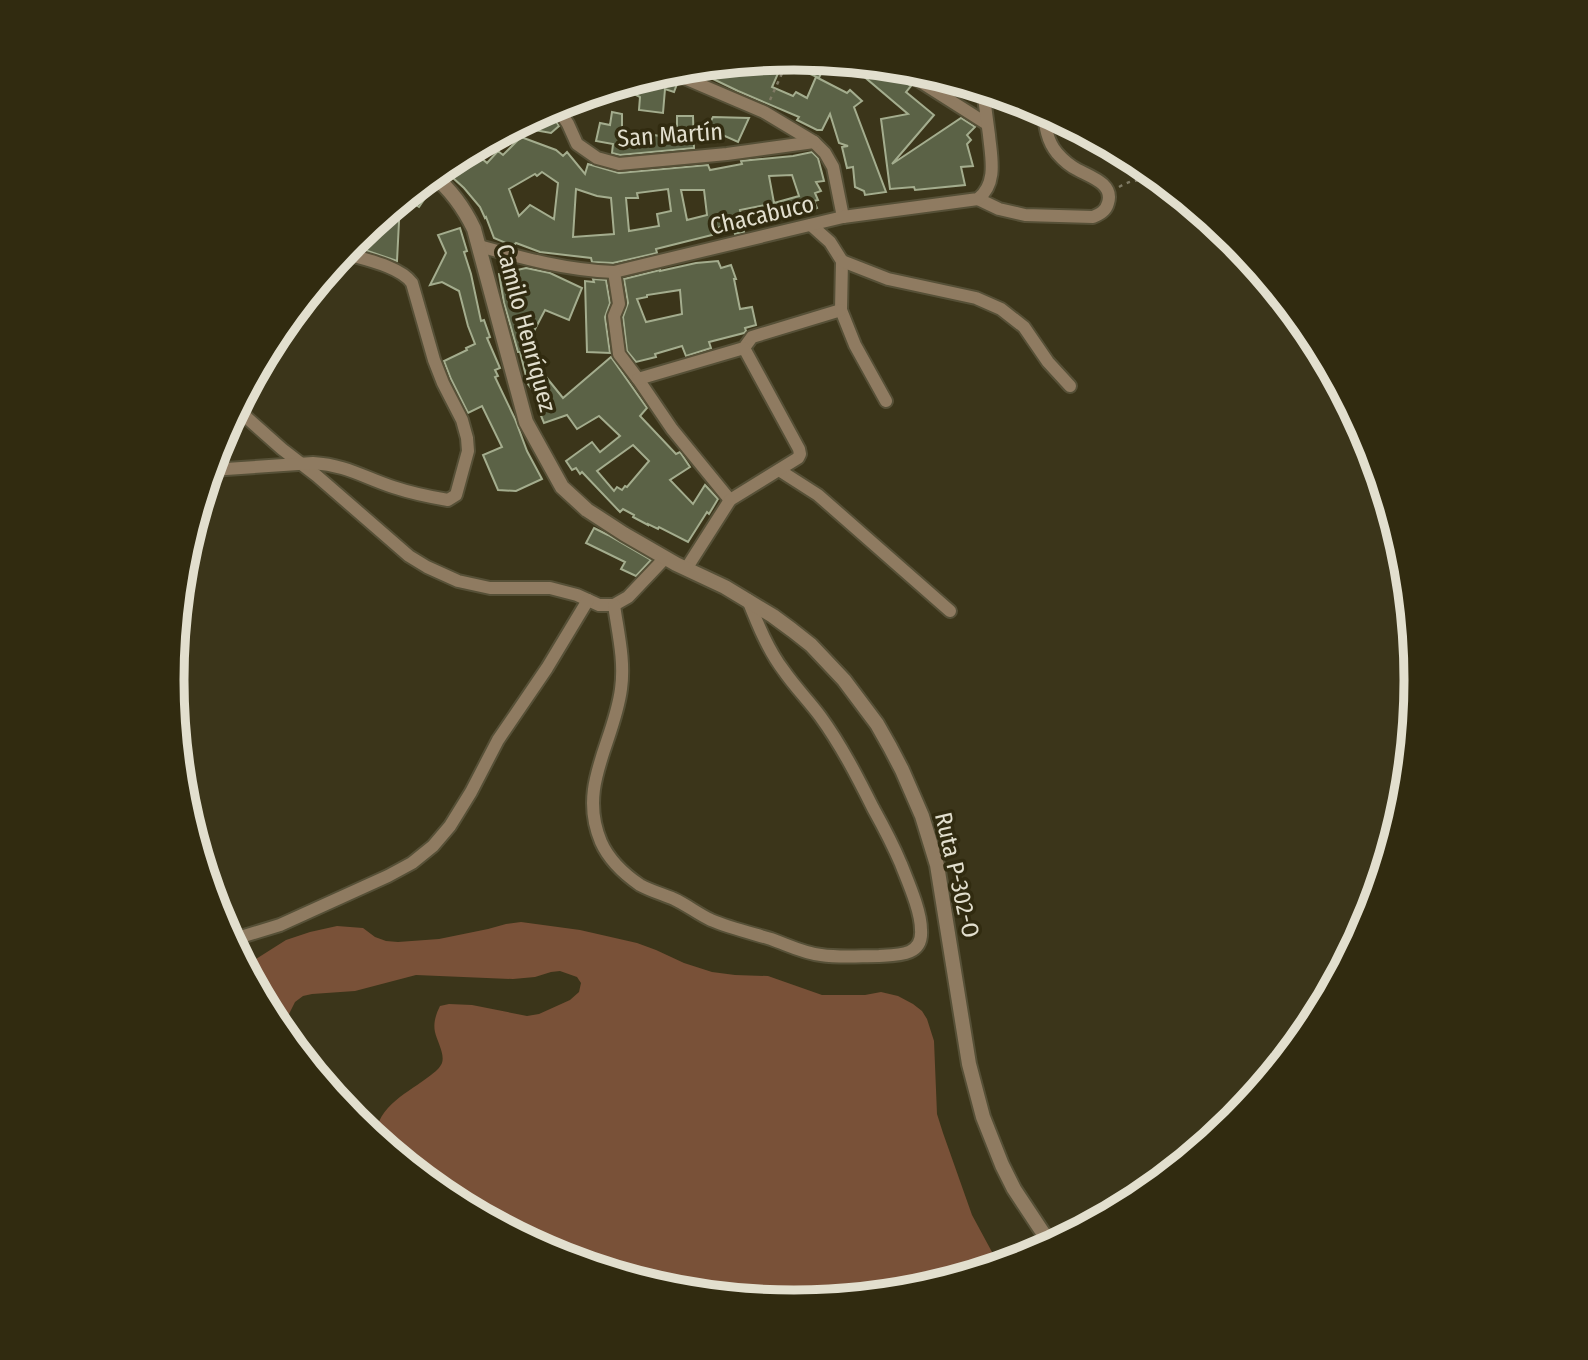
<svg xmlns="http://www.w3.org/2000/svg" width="1588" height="1360" font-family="'Fira Sans Condensed',sans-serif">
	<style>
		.green { fill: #795138 }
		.building { fill: #5b6246; stroke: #a4ad8e; stroke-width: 2; fill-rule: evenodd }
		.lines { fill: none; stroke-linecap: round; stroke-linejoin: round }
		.minor-casing { stroke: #565037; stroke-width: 16 }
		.tertiary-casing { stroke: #565037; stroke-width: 18 }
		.path { stroke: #7f7a64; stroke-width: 2.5; stroke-dasharray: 3.5 5; stroke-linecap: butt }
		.minor { stroke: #8f7b61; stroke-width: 12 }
		.tertiary { stroke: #8f7b61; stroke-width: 14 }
		.labels { text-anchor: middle; stroke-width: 7; stroke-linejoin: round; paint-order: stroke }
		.street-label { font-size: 24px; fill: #e2dfce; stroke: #312b10 }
		.rim { fill: none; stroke: #e2dfce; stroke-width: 9 }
	</style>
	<rect width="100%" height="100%" fill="#3b351a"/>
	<path class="green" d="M521,922L580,930L637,943L656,950L684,963L712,972L735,975L768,976L822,995H865L881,992L898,996L913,1004L922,1011L927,1019L934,1041L937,1114L943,1133L972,1215L999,1265L915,1290L794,1302L672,1290L555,1255L448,1197L375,1137C378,1105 408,1093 431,1075C435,1072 440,1068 442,1063C445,1054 437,1041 435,1032C433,1023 436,1014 440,1006L449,1004L472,1005L527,1016L539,1014L570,1000L579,992L581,983L577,977L560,971L551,972L535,977L513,979L416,975L355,991L312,994L303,996L295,1002L281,1030L245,966L286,940L310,932L337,926L363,928L375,937L386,941L398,942L439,939L488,929L506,924Z"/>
	<g class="building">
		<polygon points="794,58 826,61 819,78 783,62 772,87 793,96 796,92 807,98 816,77 847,93 850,90 862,101 854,107 886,192 865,195 864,191 855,187 853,167 847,168 842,147 848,146 839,143 830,114 822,130 817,130 797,120 799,117 738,91 690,68"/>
		<polygon points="848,63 876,66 889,77 892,74 911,86 906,92 934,115 892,164 961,118 975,127 967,135 971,140 967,144 973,166 961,167 965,185 915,190 914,187 890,189 881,119 908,114"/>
		<polygon points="660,74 664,79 677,84 674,92 665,89 663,113 639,110 640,97 619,86"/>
		<polygon points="548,109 559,126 551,133 523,128 533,117"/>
		<polygon points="612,112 622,114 622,131 677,138 677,116 693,116 694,148 620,155 612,153 613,144 596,141 600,123 610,125"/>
		<polygon points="713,117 749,118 738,142 707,128"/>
		<path d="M521,137L556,150L563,156L567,152L585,174L588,164L619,173L708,165L710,170L742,164L741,161L793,156L812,152L818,158L824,181L816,182L821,191L815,193L818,200L814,201L817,208L801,215L800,212L779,219L771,204L740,210L744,232L735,234L732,225L711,229L712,235L656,249L657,253L613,263L592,262L591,258L540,252L516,243L513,246L494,238L486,217L485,218L480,207L464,188L442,168L449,162L472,150L487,163L498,151L503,155ZM542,172L558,183L554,219L530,205L519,216L509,189L535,174L537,176ZM792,175L799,196L774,203L769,176ZM576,189L597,196L611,198L614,234L573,237ZM668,189L671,211L657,214L659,226L629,231L626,198H638L637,193ZM681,190H704L707,215L687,220Z"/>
		<polygon points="421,185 430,191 419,207 405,198"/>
		<polygon points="400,202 397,261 359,248 359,235"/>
		<polygon points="460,228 467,251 464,252 471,274 481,321 484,320 490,337 487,338 500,368 495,370 498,376 495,377 515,419 527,451 542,479 516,491 498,490 483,455 502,447 482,406 468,413 451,379 444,361 467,350 466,348 475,344 468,326 459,291 442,282 430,285 446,253 438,235"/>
		<path d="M718,261L721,268L731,265L736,279H734L740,309L752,307L756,325L745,328L746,331L744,333L709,342L711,348L686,356L682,346L655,354L656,357L636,362L627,351L623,317L628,303L624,279L660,270V271L696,263ZM680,290L682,314L646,322L637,299L647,297V295Z"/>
		<path d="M526,268L550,273L582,288L569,320L545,310L533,333L542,372L563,398L611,357L647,408L640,416L676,454L680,452L690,467L670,480L693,504L705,485L718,499L709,514L707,512L688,542L659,527L658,529L648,524V525L633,517L634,515L623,509L620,512L582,472L580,474L576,468L572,470L566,461L592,442L600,452L620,436L599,416L577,429L567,415L544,423L537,406L543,404L528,384L520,352H518L504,303L499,274ZM633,445L649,461L627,487L625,486L622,490L617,487L614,491L597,471Z"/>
		<polygon points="593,279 606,280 610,303 605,317 610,353 587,352 585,281 594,282"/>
		<polygon points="594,528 608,535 651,560 636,576 621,569 625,562 586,543"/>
	</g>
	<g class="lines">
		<g class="minor-casing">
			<g id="minor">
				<polyline points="899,68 987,124"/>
				<polyline points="668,71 764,112 814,142 825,153 833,167 843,217"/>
				<polyline points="556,105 568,124 577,144 597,158 619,164 727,154 814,142"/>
				<path d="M978,199L999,209L1025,215L1093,217C1100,214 1106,211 1108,203C1114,184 1091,177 1078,170C1070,166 1063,160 1057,153C1047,141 1045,126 1044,112"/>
				<polyline points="811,225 830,242 842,261 841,310 855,345 886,401"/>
				<path d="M479,246C526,259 566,270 614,272L843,217L978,199C998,183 991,157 989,135C987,120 985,105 983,90"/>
				<polyline points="842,261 888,279 976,298 1001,309 1024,327 1048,362 1070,386"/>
				<polyline points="614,272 619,304 614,316 619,354 638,379 672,429 730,500"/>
				<polyline points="638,379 744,348 752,337 841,310"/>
				<polyline points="237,409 282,449 317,476 409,556 427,567 458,581 490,588 550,588 577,595 599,605 614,605 628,597 665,558"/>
				<path d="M211,470L313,463C346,465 363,477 393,487C411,493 430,497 448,500L456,495L468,451L467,438L462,420L443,383L434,360L412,283C400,266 363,259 343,253"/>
				<polyline points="779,470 818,495 950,611"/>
				<polyline points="686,569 730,500 798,458 800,454 799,449 744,348"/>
				<path d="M614,605C618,633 625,661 621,689C614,743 577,786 601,842C609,860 624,874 640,885C651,891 662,894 674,899C687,905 698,914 711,920C730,928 751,933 771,939C788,945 803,953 821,955C840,958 860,956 879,956C898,955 923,956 921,930C921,911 908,882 901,864C893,845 883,826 873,808C857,776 841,745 820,716C809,701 795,687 784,671C768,650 758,625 748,600"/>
				<polyline points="231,940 280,925 388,876 412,863 433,846 450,826 471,792 498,740 547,668 588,600"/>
			</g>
		</g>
		<g class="tertiary-casing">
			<path id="tertiary" d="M433,175C451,190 464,208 474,229L526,422L562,487L587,510L624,534L676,564L725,587L773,616L792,630L811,645L844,680L877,724L890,747L902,770L922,816L937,865L969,1064L983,1117L1002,1165L1014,1189L1051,1245"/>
		</g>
		<g class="path">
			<polyline points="770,100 789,58"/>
			<path d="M1119,187C1146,171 1158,187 1183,198"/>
		</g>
		<use href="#minor" class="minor"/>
		<use href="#tertiary" class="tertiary"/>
	</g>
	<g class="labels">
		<g class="street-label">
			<text transform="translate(670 135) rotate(-4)" y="8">San Martín</text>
			<text transform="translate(762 215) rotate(-13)" y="8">Chacabuco</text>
			<text transform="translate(526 328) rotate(75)" y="8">Camilo Henríquez</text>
			<text transform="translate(957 875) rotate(77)" y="8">Ruta P-302-O</text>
		</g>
	</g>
	<path d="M0 0H1588V1360H0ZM184 680a610 610 0 1 1 1220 0a610 610 0 1 1-1220 0Z" fill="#312b10" fill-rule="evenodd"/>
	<path class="rim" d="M184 680a610 610 0 1 1 1220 0a610 610 0 1 1-1220 0Z"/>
</svg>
